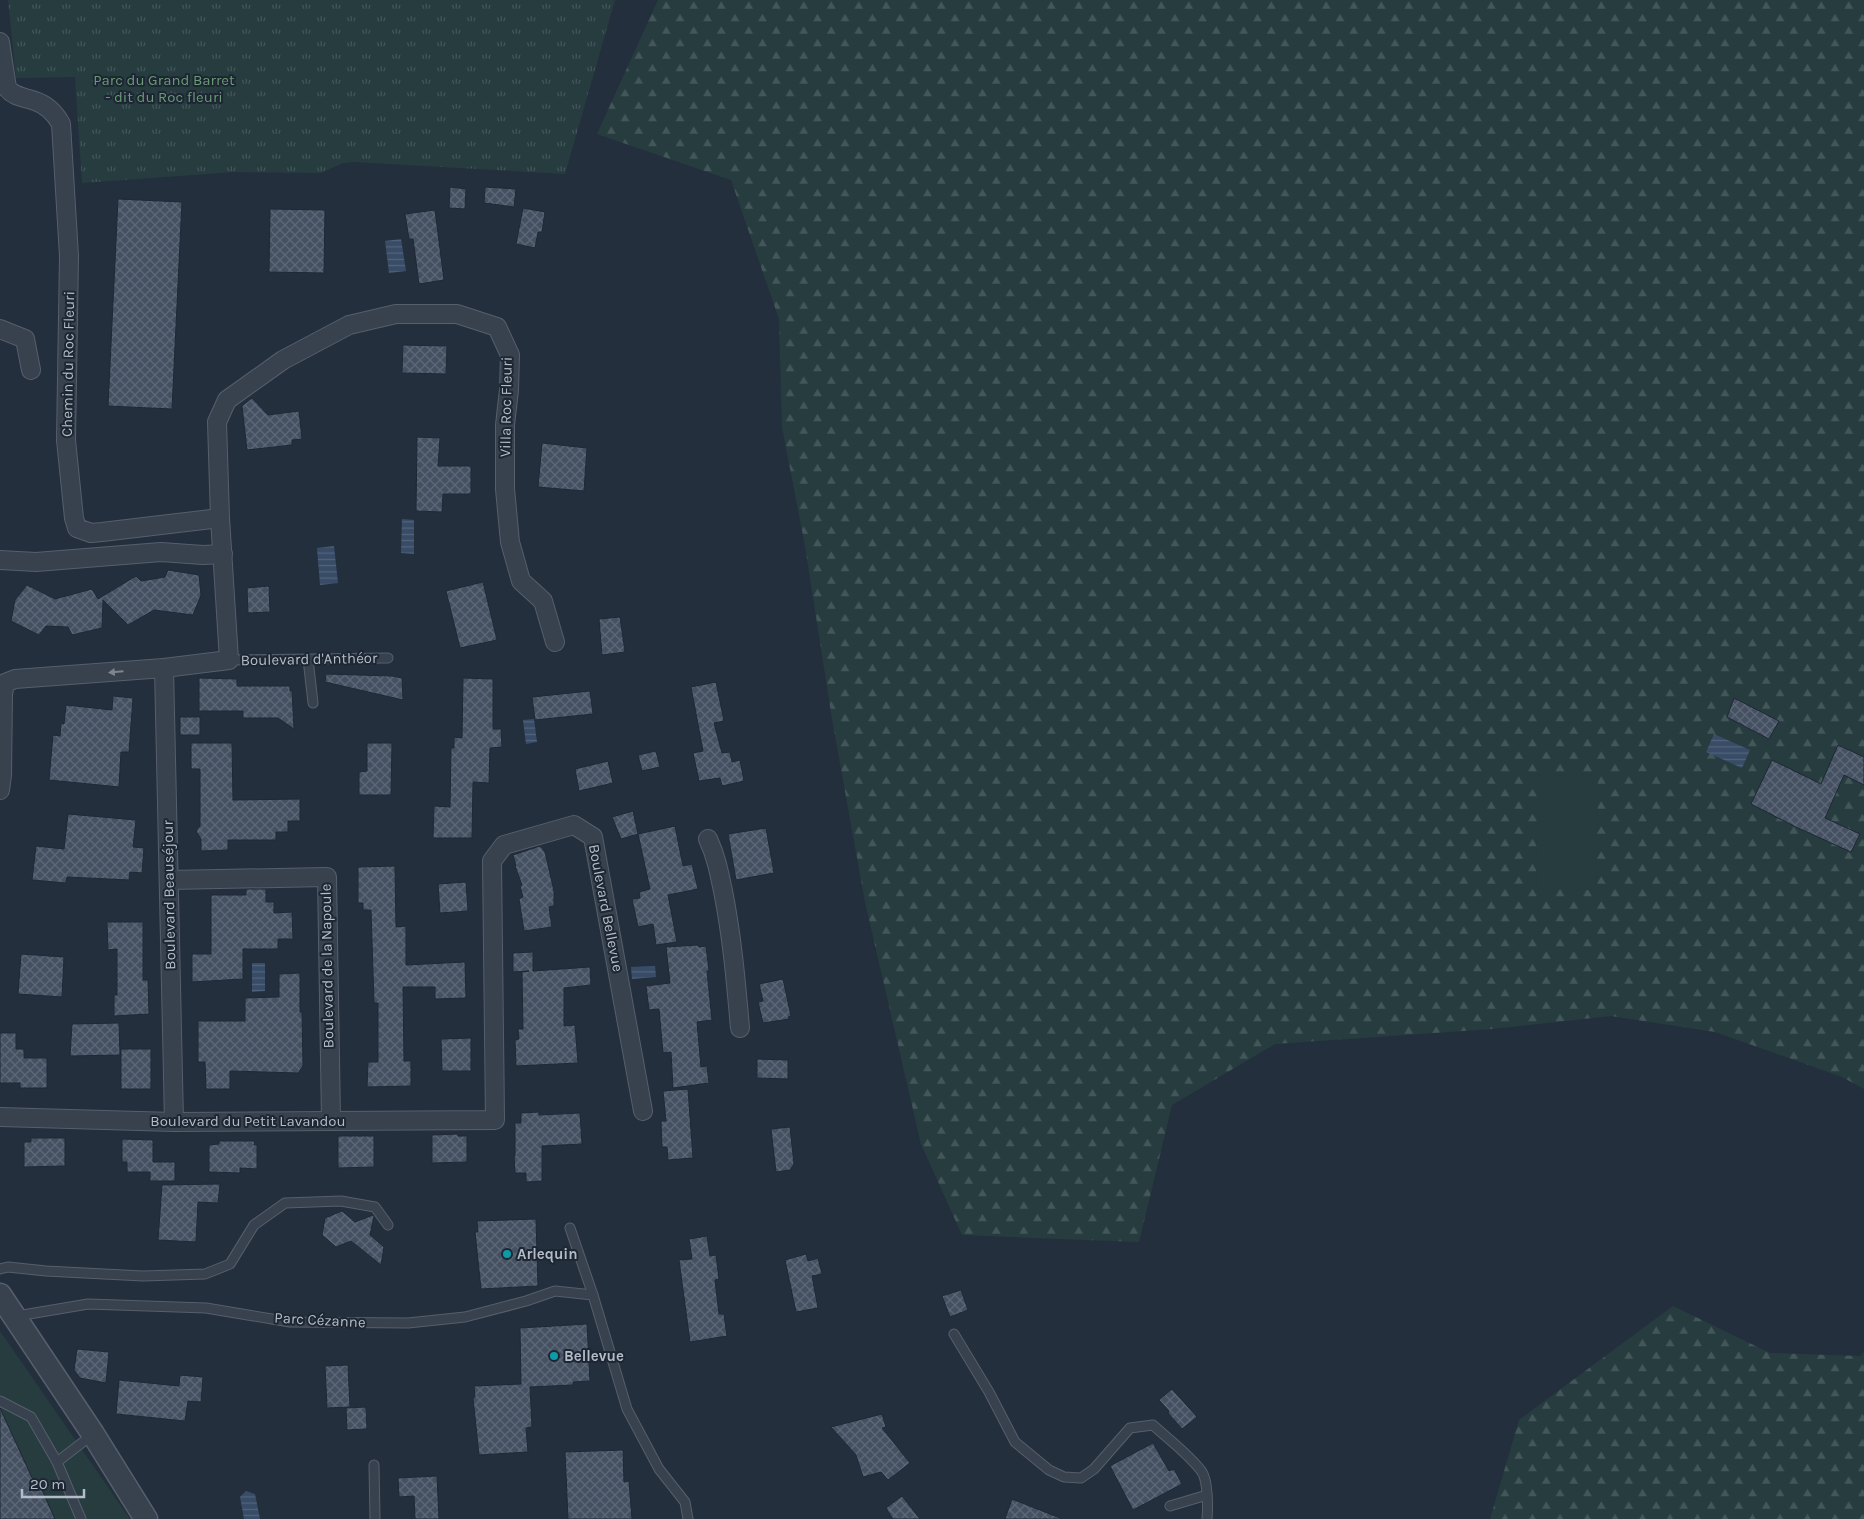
<svg xmlns="http://www.w3.org/2000/svg" width="1864" height="1519" font-family="Karla,sans-serif">
	<style>
		.grass { fill: url(#grass-tufts) }
		.forest { fill: url(#forest-firs) }
		.garden { fill: #263c3f }
		.water { fill: url(#water-rules) }
		.building { fill: url(#building-cross-hatch); stroke: #1f2835 }
		.lines { fill: none; stroke-linecap: round; stroke-linejoin: round }
		.service-casing { stroke: #565f6c; stroke-width: 11 }
		.minor-casing { stroke: #565f6c; stroke-width: 20 }
		.tertiary-casing { stroke: #565f6c; stroke-width: 25 }
		.service { stroke: #38414e; stroke-width: 9 }
		.minor { stroke: #38414e; stroke-width: 18 }
		.tertiary { stroke: #38414e; stroke-width: 22 }
		.oneway { fill: #7c8592 }
		.culture-dot { fill: #0f9aa8; stroke: #1d2633; stroke-width: 2 }
		.labels { text-anchor: middle; stroke-width: 4; stroke-linejoin: round; paint-order: stroke }
		.park-label { font-size: 15px; fill: #6b9a76; stroke: #1d2633 }
		.street-label { font-size: 15px; fill: #b4bcc9; stroke: #1d2633 }
		.poi-label { font-size: 15px; font-weight: bold; fill: #b4bcc9; stroke: #1d2633; text-anchor: start }
	</style>
	<defs>
		<pattern id="grass-tufts" width="24" height="20" patternUnits="userSpaceOnUse" patternTransform="scale(1.25)"><rect width="24" height="20" fill="#263c3f"/><path d="M3 7l-1-3M5 7V3M7 7l1-3M15 17l-1-3M17 17v-4M19 17l1-3" fill="none" stroke="#435659"/></pattern>
		<pattern id="forest-firs" width="22" height="20" patternUnits="userSpaceOnUse" patternTransform="scale(1.25)"><rect width="22" height="20" fill="#263c3f"/><path d="M5 1l3.5 6h-7zM16 11l3.5 6h-7z" fill="#435659"/></pattern>
		<pattern id="water-rules" width="6" height="5" patternUnits="userSpaceOnUse" patternTransform="scale(1.25)"><rect width="6" height="5" fill="#394c67"/><path d="M0 2.5h6" fill="none" stroke="#53647b"/></pattern>
		<pattern id="building-cross-hatch" width="8" height="8" patternUnits="userSpaceOnUse" patternTransform="scale(1.25)"><rect width="8" height="8" fill="#455162"/><path d="M0 0l8 8M0 8l8-8" fill="none" stroke="#5d6877"/></pattern>
	</defs>
	<rect width="100%" height="100%" fill="#242f3e"/>
	<polygon class="grass" points="8,0 615,0 565,174 354,162 343,163 321,173 234,172 82,183 75,77 16,78"/>
	<g class="forest">
		<polygon points="658,0 1864,0 1864,1089 1842,1077 1715,1032 1611,1016 1492,1029 1275,1044 1172,1105 1139,1242 962,1235 921,1144 865,902 832,719 805,546 782,427 779,319 731,180 597,134"/>
		<polygon points="1673,1306 1770,1353 1860,1356 1864,1352 1864,1519 1490,1519 1519,1420"/>
	</g>
	<g class="garden">
		<polygon points="1538,774 1598,775 1596,890 1536,889"/>
		<polygon points="0,1331 130,1519 0,1519"/>
	</g>
	<g class="water">
		<polygon points="401,239 406,271 389,273 385,241"/>
		<polygon points="402,519 414,520 414,554 401,553"/>
		<polygon points="334,546 338,583 320,585 317,548"/>
		<polygon points="534,719 537,742 526,744 523,720"/>
		<polygon points="1714,734 1750,750 1742,768 1706,752"/>
		<polygon points="252,963 265,963 265,991 252,992"/>
		<polygon points="655,966 656,977 632,979 631,967"/>
		<polygon points="246,1491 255,1494 260,1519 244,1519 240,1497"/>
	</g>
	<g class="building">
		<polygon points="450,187 466,189 465,209 449,208"/>
		<polygon points="485,187 516,189 514,207 484,203"/>
		<polygon points="118,199 182,202 172,409 108,406"/>
		<polygon points="523,208 545,212 542,232 538,232 535,248 516,244"/>
		<polygon points="270,209 325,210 324,273 269,272"/>
		<polygon points="435,210 444,280 419,284 413,239 409,239 405,214"/>
		<polygon points="403,345 447,346 446,374 402,373"/>
		<polygon points="252,398 268,415 299,411 302,439 292,440 292,445 247,450 242,406"/>
		<polygon points="417,437 440,438 438,466 471,466 471,494 443,494 442,512 416,511"/>
		<polygon points="542,443 587,448 584,491 538,487"/>
		<polygon points="168,570 199,575 201,595 193,615 154,610 128,625 103,600 102,628 72,635 68,627 46,626 39,635 11,621 15,600 27,585 55,599 92,589 98,599 136,576 141,581 165,577"/>
		<polygon points="483,582 497,640 460,648 446,591"/>
		<polygon points="269,586 270,612 248,613 247,588"/>
		<polygon points="620,617 625,652 602,655 599,619"/>
		<polygon points="326,674 392,676 402,678 403,700 325,682"/>
		<polygon points="199,678 237,679 237,686 290,686 290,691 292,691 294,729 278,718 243,718 243,711 199,711"/>
		<polygon points="463,678 493,679 493,729 501,729 502,747 490,748 489,783 473,782 472,838 433,838 434,806 450,807 451,748 454,748 454,737 462,738"/>
		<polygon points="716,682 724,721 714,723 722,753 730,752 732,762 740,760 744,781 722,786 720,778 699,781 693,753 703,751 691,687"/>
		<polygon points="590,691 593,714 535,720 532,697"/>
		<polygon points="113,696 133,698 129,752 121,752 119,787 49,780 53,735 60,736 61,723 64,724 66,705 112,710"/>
		<polygon points="1734,698 1779,721 1769,739 1727,717"/>
		<rect x="180" y="717" width="20" height="18"/>
		<polygon points="191,743 232,743 233,800 300,799 300,821 288,821 288,832 276,832 276,840 228,840 228,850 201,851 201,839 196,831 200,826 200,769 191,769"/>
		<polygon points="367,743 392,743 391,795 359,795 359,772 367,771"/>
		<polygon points="1838,745 1864,757 1864,785 1844,775 1825,818 1860,834 1851,852 1796,827 1751,804 1772,760 1821,784"/>
		<polygon points="656,751 660,767 642,771 638,755"/>
		<polygon points="608,761 613,783 579,791 575,769"/>
		<polygon points="633,811 638,834 675,826 683,866 692,864 698,889 668,895 677,942 656,945 653,924 638,927 632,899 640,898 639,892 650,889 638,834 621,839 612,817"/>
		<polygon points="68,814 136,820 133,847 144,848 142,873 130,872 129,880 67,877 66,883 32,880 36,846 64,849"/>
		<polygon points="766,828 774,873 736,880 728,834"/>
		<polygon points="540,846 545,852 554,891 554,906 549,907 552,927 524,931 519,899 523,897 520,886 522,885 515,866 516,866 513,855"/>
		<polygon points="395,866 396,927 406,926 406,965 465,962 466,998 435,999 435,987 403,987 404,1061 411,1061 411,1086 367,1087 368,1062 378,1062 378,1003 374,1003 371,910 363,910 363,903 358,903 358,867"/>
		<polygon points="466,882 468,911 440,913 438,884"/>
		<polygon points="246,889 266,889 266,902 274,902 274,913 292,912 293,939 278,939 278,949 243,949 243,979 192,982 192,954 211,954 211,895 246,895"/>
		<polygon points="107,922 143,922 143,980 148,980 149,1014 114,1016 114,995 117,995 117,949 108,950"/>
		<polygon points="698,945 699,947 706,946 709,971 707,971 712,1020 697,1022 701,1067 707,1066 709,1083 673,1088 671,1052 663,1053 659,1009 649,1010 646,986 670,983 666,947"/>
		<polygon points="533,952 533,971 590,967 591,985 564,988 564,1026 575,1025 578,1063 516,1066 515,1040 519,1039 518,1029 523,1029 522,972 529,971 513,972 513,953"/>
		<polygon points="21,954 64,957 62,997 18,994"/>
		<polygon points="300,973 300,1012 302,1012 303,1066 298,1073 230,1071 230,1089 206,1089 205,1062 198,1062 198,1021 245,1021 245,998 279,997 279,974"/>
		<polygon points="783,979 791,1016 788,1017 789,1019 763,1023 758,1002 763,1001 759,984"/>
		<polygon points="119,1023 120,1055 70,1056 72,1024"/>
		<polygon points="0,1033 16,1033 16,1049 24,1049 24,1058 47,1058 47,1088 20,1088 20,1083 0,1083"/>
		<polygon points="471,1038 471,1071 442,1071 441,1039"/>
		<rect x="121" y="1049" width="30" height="40"/>
		<polygon points="757,1059 788,1060 788,1079 757,1078"/>
		<polygon points="688,1089 693,1158 668,1160 667,1147 662,1147 661,1121 666,1121 663,1091"/>
		<polygon points="539,1112 539,1115 580,1113 582,1144 542,1146 542,1181 526,1182 526,1173 515,1173 514,1156 515,1156 515,1123 521,1123 521,1113"/>
		<polygon points="790,1127 794,1164 790,1170 776,1172 771,1129"/>
		<polygon points="458,1134 458,1136 467,1136 467,1162 432,1163 432,1135"/>
		<polygon points="338,1136 374,1136 374,1167 338,1168"/>
		<polygon points="31,1138 65,1138 65,1166 24,1167 24,1142 31,1142"/>
		<polygon points="122,1139 153,1140 153,1162 175,1162 175,1181 150,1181 150,1172 127,1172 127,1162 122,1162"/>
		<polygon points="219,1141 255,1141 254,1145 257,1145 257,1169 240,1168 240,1173 209,1172 209,1145 219,1144"/>
		<polygon points="220,1184 218,1203 198,1202 196,1242 158,1240 162,1185"/>
		<polygon points="342,1211 355,1222 373,1215 374,1216 370,1235 384,1247 381,1265 351,1241 336,1247 322,1235 325,1218"/>
		<polygon points="536,1219 538,1286 481,1289 475,1232 478,1232 477,1221"/>
		<polygon points="707,1236 710,1256 716,1255 719,1279 715,1280 719,1314 724,1314 727,1336 690,1342 679,1260 692,1259 689,1239"/>
		<polygon points="806,1254 808,1261 818,1258 822,1274 812,1276 818,1308 796,1312 785,1260"/>
		<polygon points="961,1290 968,1310 950,1317 942,1296"/>
		<polygon points="587,1324 590,1381 573,1382 573,1385 530,1387 532,1427 526,1428 528,1452 479,1455 473,1398 475,1397 474,1386 521,1384 520,1328"/>
		<polygon points="77,1349 109,1352 106,1383 80,1378 74,1370"/>
		<polygon points="348,1365 350,1407 327,1408 325,1366"/>
		<polygon points="180,1375 203,1377 201,1402 188,1401 185,1421 116,1414 119,1380 179,1386"/>
		<polygon points="1172,1389 1197,1417 1182,1429 1168,1413 1169,1411 1159,1400"/>
		<polygon points="366,1407 367,1429 347,1430 346,1408"/>
		<polygon points="0,1408 34,1482 38,1481 55,1519 0,1519"/>
		<polygon points="882,1414 886,1427 882,1428 910,1463 888,1480 881,1472 863,1477 856,1455 831,1427"/>
		<polygon points="1153,1443 1169,1471 1174,1469 1182,1484 1133,1510 1110,1466"/>
		<polygon points="623,1450 624,1482 629,1481 632,1519 568,1519 565,1452"/>
		<polygon points="437,1476 439,1519 415,1519 414,1496 399,1497 398,1478"/>
		<polygon points="902,1496 920,1519 893,1519 886,1508"/>
		<polygon points="1012,1499 1060,1518 1060,1519 1005,1519"/>
	</g>
	<g class="lines">
		<g class="service-casing">
			<g id="service">
				<polyline points="308,659 313,703"/>
				<polyline points="229,660 388,658"/>
				<polyline points="570,1228 593,1295"/>
				<polyline points="0,1269 8,1267 46,1271 143,1276 205,1274 230,1264 254,1225 285,1203 341,1201 375,1207 388,1225"/>
				<polyline points="17,1316 88,1304 206,1308 290,1322 408,1323 465,1317 526,1301 555,1291 593,1295 627,1409 659,1469 685,1502 688,1519"/>
				<path d="M954,1334L989,1392L1015,1442L1049,1470L1064,1477L1081,1478L1094,1469L1130,1428L1153,1425C1168,1439 1190,1455 1202,1472C1208,1481 1208,1508 1207,1519"/>
				<polyline points="0,1401 31,1417 57,1462"/>
				<polyline points="374,1465 375,1519"/>
				<polyline points="1170,1506 1207,1495"/>
				<polyline points="81,1519 57,1462 92,1435"/>
			</g>
		</g>
		<g class="minor-casing">
			<g id="minor">
				<path d="M0,42L7,88C14,97 24,97 35,101C47,105 55,113 61,124L69,256L66,440L74,518L77,528L91,533L102,532L220,518"/>
				<polyline points="0,329 25,339 31,370"/>
				<polyline points="0,560 36,562 161,552 203,555 223,554"/>
				<polyline points="164,668 174,1122"/>
				<polyline points="0,790 2,775 3,694 5,683 15,679 164,668 229,660 220,518 217,422 227,400 283,360 349,325 396,314 457,314 497,327 510,355 509,390 505,425 505,489 510,542 521,581 543,601 555,642"/>
				<path d="M708,839C716,856 719,872 723,891C732,936 736,982 740,1028"/>
				<polyline points="169,880 327,877 331,1121"/>
				<polyline points="0,1117 174,1122 495,1120 492,861 504,845 574,825 593,837 643,1111"/>
			</g>
		</g>
		<g class="tertiary-casing">
			<polyline id="tertiary" points="0,1295 93,1434 146,1519"/>
		</g>
		<use href="#service" class="service"/>
		<use href="#minor" class="minor"/>
		<use href="#tertiary" class="tertiary"/>
	</g>
	<defs><path id="oneway-solid" d="M-6-.8H1V-3.2L6.5 0L1 3.2V.8H-6Z" transform="scale(1.25)"/></defs>
	<use class="oneway" href="#oneway-solid" transform="translate(116 672) rotate(175)"/>
	<g class="culture-dot">
		<circle cx="507" cy="1254" r="5"/>
		<circle cx="554" cy="1356" r="5"/>
	</g>
	<g class="labels">
		<g class="park-label">
			<text x="164" y="85">Parc du Grand Barret<tspan x="164" dy="17">- dit du Roc fleuri</tspan></text>
		</g>
		<g class="street-label">
			<text transform="translate(68 364) rotate(-89)" y="5">Chemin du Roc Fleuri</text>
			<text transform="translate(506 407) rotate(-89)" y="5">Villa Roc Fleuri</text>
			<text transform="translate(309 659) rotate(-1)" y="5">Boulevard d'Anthéor</text>
			<text transform="translate(169 895) rotate(-91)" y="5">Boulevard Beauséjour</text>
			<text transform="translate(606 908) rotate(79)" y="5">Boulevard Bellevue</text>
			<text transform="translate(327 966) rotate(-91)" y="5">Boulevard de la Napoule</text>
			<text x="248" y="1126">Boulevard du Petit Lavandou</text>
			<text transform="translate(320 1320) rotate(3)" y="5">Parc Cézanne</text>
		</g>
		<g class="poi-label">
			<text x="517" y="1259">Arlequin</text>
			<text x="564" y="1361">Bellevue</text>
		</g>
	</g>
	<path d="M22 1489v8h62v-8" fill="none" stroke="#b4bcc9" stroke-width="2.5"/>
	<text x="30" y="1489" font-size="15" fill="#b4bcc9" stroke="#1d2633" stroke-width="4" paint-order="stroke">20 m</text>
</svg>
